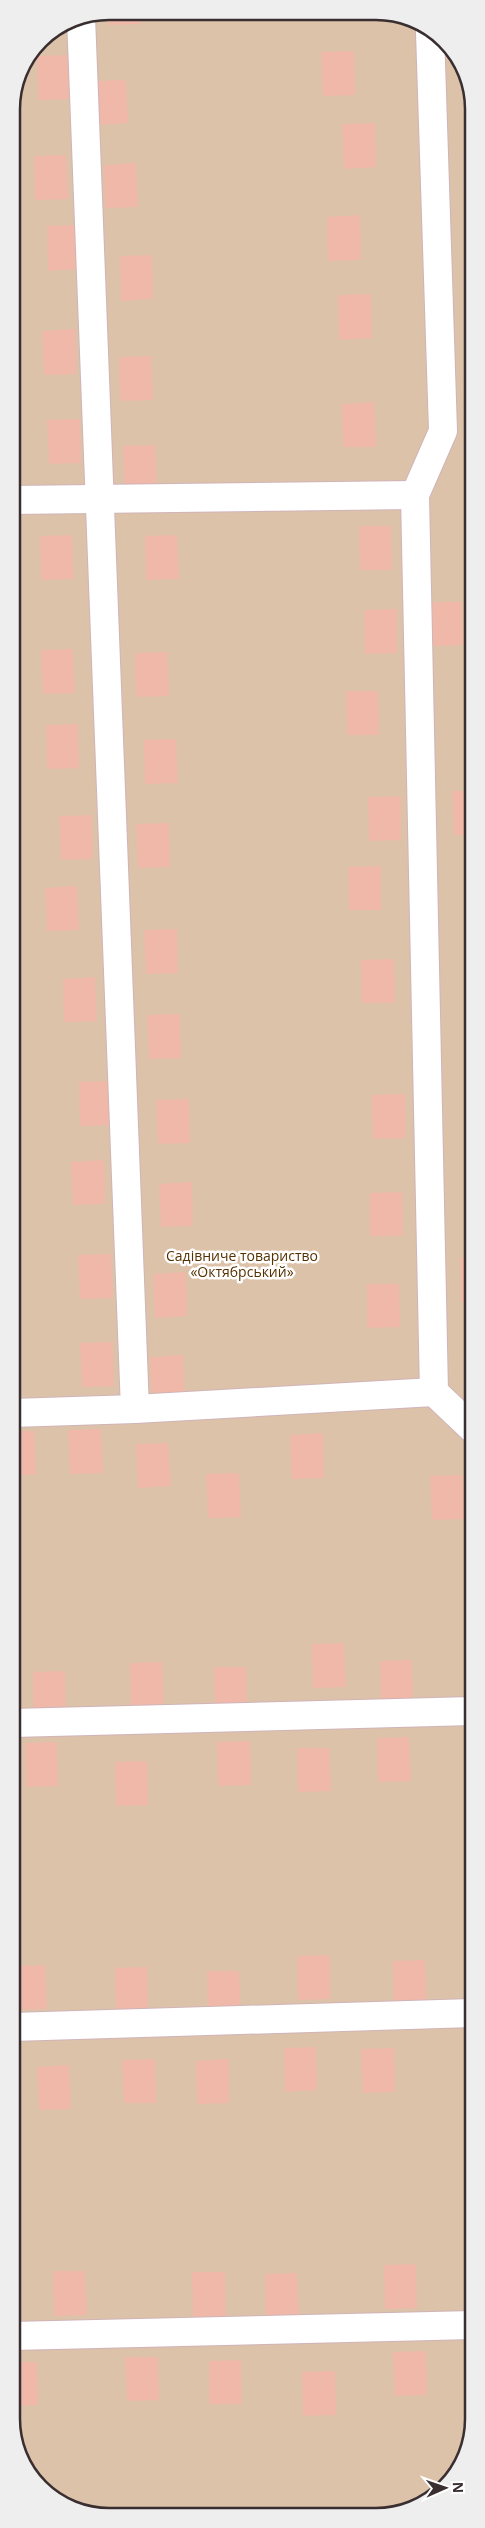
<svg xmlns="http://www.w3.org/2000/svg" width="485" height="2528" font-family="'Open Sans',sans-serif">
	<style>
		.green { fill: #dcc2a9 }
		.building { fill: #f0b8a9 }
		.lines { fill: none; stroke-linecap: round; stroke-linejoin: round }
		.minor-casing { stroke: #d0b4b9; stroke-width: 30 }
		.minor { stroke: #fff; stroke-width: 28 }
		.labels { text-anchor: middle; stroke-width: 5; stroke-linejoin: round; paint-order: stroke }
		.park-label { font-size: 14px; fill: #563100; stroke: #fff }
		.rim { fill: none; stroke: #392e30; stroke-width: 2.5 }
	</style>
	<rect width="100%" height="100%" fill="#fdf7f8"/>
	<polygon class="green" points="109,11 401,15 450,45 473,97 474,2425 445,2488 388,2516 90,2515 36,2484 12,2431 11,103 19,71 40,40 72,19"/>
	<g class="building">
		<polygon points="108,11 141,12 141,24 109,25"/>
		<polygon points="354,51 355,95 323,96 321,52"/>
		<polygon points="69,55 71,99 38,100 37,56"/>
		<polygon points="126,80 128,123 96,125 94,81"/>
		<polygon points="375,123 376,167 344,169 342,124"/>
		<polygon points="66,155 68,199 35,200 34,156"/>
		<polygon points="136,163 138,207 105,208 104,165"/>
		<polygon points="360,215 361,260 328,261 327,217"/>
		<polygon points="79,225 81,269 48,271 47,226"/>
		<polygon points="152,255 153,299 121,301 120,256"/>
		<polygon points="371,294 372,338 339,340 338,295"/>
		<polygon points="75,329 76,374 44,375 42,331"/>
		<polygon points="151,356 153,400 120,401 119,357"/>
		<polygon points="374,402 376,447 343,447 342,404"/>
		<polygon points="80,419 81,463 49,464 47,420"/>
		<polygon points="155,445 157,489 125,490 123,446"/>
		<polygon points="359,526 391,526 392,570 360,570"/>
		<polygon points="72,535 74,579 41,580 40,536"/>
		<polygon points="177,535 179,579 146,580 145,536"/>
		<polygon points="429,602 462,602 463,645 431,646"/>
		<polygon points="397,609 397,653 365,654 364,610"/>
		<polygon points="73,649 75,693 43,694 41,650"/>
		<polygon points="167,652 169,696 136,697 135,653"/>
		<polygon points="346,691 378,691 379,735 347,735"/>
		<polygon points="78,724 79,768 47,769 46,725"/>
		<polygon points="176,739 178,783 145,784 144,740"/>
		<polygon points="452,791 473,791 473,835 454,835"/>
		<polygon points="401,796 401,840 369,841 368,797"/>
		<polygon points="92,815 93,859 61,860 59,816"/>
		<polygon points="169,823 170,867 138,868 136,824"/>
		<polygon points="381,866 381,910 349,910 348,867"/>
		<polygon points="77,886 79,930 47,931 45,888"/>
		<polygon points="177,929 178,973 146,974 144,930"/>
		<polygon points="394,959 395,1003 362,1003 361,960"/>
		<polygon points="95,977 97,1021 64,1022 63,979"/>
		<polygon points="180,1014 181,1058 149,1059 147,1015"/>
		<polygon points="111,1081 113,1125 80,1126 79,1082"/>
		<polygon points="405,1094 406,1138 373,1139 372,1095"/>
		<polygon points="189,1099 190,1143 158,1144 156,1100"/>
		<polygon points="464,1122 473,1122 473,1166 465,1166"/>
		<polygon points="104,1160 105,1204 73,1205 71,1162"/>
		<polygon points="192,1182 193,1226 161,1227 159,1184"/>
		<polygon points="468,1186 473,1186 473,1231 469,1231"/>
		<polygon points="402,1192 403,1236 370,1236 370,1193"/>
		<polygon points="111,1254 113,1298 80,1299 78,1255"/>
		<polygon points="460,1258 473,1258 473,1301 461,1302"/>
		<polygon points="186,1272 187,1316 155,1318 153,1274"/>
		<polygon points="367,1284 399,1284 400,1327 367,1328"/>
		<polygon points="113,1342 114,1386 82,1387 80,1343"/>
		<polygon points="183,1355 185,1399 152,1401 150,1357"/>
		<polygon points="101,1429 103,1473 70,1474 68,1430"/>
		<polygon points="12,1431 34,1431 36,1475 12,1475"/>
		<polygon points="323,1433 324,1478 292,1479 290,1435"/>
		<polygon points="168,1443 171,1486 138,1488 136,1444"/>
		<polygon points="239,1473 241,1517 208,1518 206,1474"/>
		<polygon points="463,1475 464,1519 432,1520 430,1476"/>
		<polygon points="344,1643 346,1687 313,1688 312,1644"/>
		<polygon points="412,1660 413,1704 381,1705 380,1661"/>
		<polygon points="162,1662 164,1706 131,1707 130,1663"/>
		<polygon points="214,1667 246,1667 247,1711 215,1712"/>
		<polygon points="65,1671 66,1715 33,1716 33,1672"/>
		<polygon points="409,1737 411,1781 378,1782 377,1738"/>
		<polygon points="250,1741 251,1785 218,1786 217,1742"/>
		<polygon points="57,1742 58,1786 26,1787 25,1743"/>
		<polygon points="297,1748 329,1748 331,1791 298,1792"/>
		<polygon points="147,1761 148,1805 116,1806 115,1762"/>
		<polygon points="330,1955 330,1999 298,2000 297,1956"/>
		<polygon points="425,1960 427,2004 394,2005 393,1961"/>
		<polygon points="45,1965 47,2009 14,2010 13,1966"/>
		<polygon points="147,1967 148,2011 116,2012 115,1968"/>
		<polygon points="207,1971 239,1971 241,2014 208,2015"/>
		<polygon points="316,2047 317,2090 285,2092 284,2048"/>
		<polygon points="394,2048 395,2092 363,2093 361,2049"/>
		<polygon points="155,2059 156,2103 124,2103 122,2060"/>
		<polygon points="229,2059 229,2103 197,2104 196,2061"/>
		<polygon points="69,2065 71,2109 39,2110 37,2067"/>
		<polygon points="416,2264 417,2308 385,2309 384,2265"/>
		<polygon points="53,2271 85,2271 87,2315 54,2316"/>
		<polygon points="192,2272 225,2272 226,2316 193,2317"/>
		<polygon points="297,2273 299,2317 266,2318 265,2274"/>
		<polygon points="426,2351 427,2395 395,2396 393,2352"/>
		<polygon points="125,2357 158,2357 159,2400 127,2401"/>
		<polygon points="241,2360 242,2404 209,2404 209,2361"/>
		<polygon points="12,2362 37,2362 38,2405 12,2406"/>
		<polygon points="335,2371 336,2415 303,2416 302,2372"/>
	</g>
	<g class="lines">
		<g class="minor-casing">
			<g id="minor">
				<polyline points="81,17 135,1409"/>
				<polyline points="430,32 443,431 415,495 434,1392 473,1429"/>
				<polyline points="12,500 415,495"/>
				<polyline points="12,1413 135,1409 434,1392"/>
				<polyline points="12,1723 473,1711"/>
				<polyline points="12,2027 473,2013"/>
				<polyline points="12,2336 474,2325"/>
			</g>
		</g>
		<use href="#minor" class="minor"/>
	</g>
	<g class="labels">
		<g class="park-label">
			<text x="242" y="1261">Садівниче товариство<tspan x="242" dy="16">«Октябрський»</tspan></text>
		</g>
	</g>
	<path d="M0 0H485V2528H0ZM109 20H376A89 89 0 0 1 465 109V2419A89 89 0 0 1 376 2508H109A89 89 0 0 1 20 2419V109A89 89 0 0 1 109 20Z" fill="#efeeee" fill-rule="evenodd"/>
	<path class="rim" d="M109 20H376A89 89 0 0 1 465 109V2419A89 89 0 0 1 376 2508H109A89 89 0 0 1 20 2419V109A89 89 0 0 1 109 20Z"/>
	<g transform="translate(445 2488) rotate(88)" stroke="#ffffff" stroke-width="4" paint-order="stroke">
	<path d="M0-4L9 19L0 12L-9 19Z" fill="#392e30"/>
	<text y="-8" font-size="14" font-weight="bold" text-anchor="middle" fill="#392e30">N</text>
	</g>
</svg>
